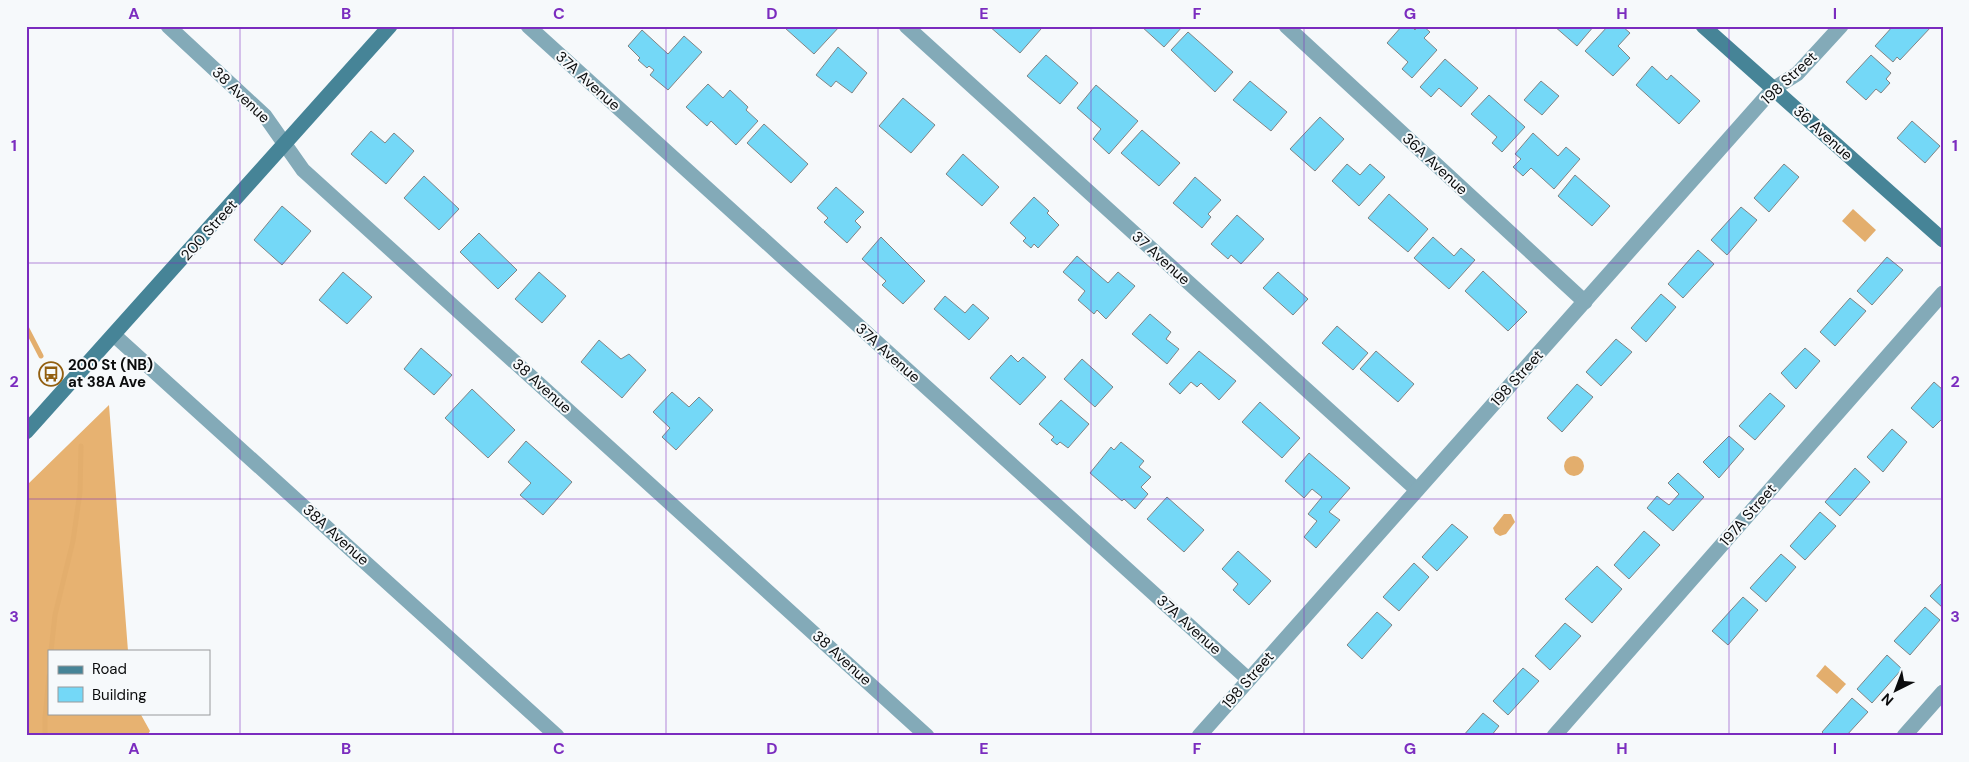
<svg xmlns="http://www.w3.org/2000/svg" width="1969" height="762" font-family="'DM Sans',sans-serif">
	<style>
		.forest { fill: #e7b271 }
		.water { fill: #e3ae6d }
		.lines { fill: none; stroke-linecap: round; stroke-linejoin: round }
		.stream { stroke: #e3ae6d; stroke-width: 5 }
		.building { fill: #74d8f7; stroke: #808485 }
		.minor { stroke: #83aab8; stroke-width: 15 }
		.secondary { stroke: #468497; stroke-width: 15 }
		.grid { fill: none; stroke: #7b2cbf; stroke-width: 1; stroke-opacity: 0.55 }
		.labels { text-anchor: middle; stroke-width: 4; stroke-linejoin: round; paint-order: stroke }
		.street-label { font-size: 15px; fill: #0b0c0d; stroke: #f6f9fb }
		.poi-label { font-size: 15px; font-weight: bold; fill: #0b0c0d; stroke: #f6f9fb; text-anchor: start }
		.neatline { fill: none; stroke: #7b2cbf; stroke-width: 2 }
		.grid-label { font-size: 16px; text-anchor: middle; font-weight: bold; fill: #7b2cbf }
	</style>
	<rect width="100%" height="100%" fill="#f6f9fb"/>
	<polygon class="forest" points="109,405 128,651 49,651 49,713 140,713 150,731 147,736 26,736 26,486"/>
	<g class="water">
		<polygon points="1853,209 1876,230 1865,242 1842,221"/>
		<circle cx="1574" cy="466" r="10"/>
		<polygon points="1504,514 1511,514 1515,522 1506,534 1500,536 1495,533 1493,528"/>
		<polygon points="1825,665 1846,684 1837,694 1816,676"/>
	</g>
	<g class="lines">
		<g class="stream">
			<polyline points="26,327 41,356"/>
			<polyline points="51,651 55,615 73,541 80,492 81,446"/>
			<polyline points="45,736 45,718 49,676"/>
		</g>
	</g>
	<g class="building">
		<polygon points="787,26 840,26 814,54 785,28"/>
		<polygon points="989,26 1038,26 1041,29 1020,53"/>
		<polygon points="1141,26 1183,26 1164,47"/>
		<polygon points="1402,26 1411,26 1415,30 1418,26 1423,26 1430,32 1424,38 1437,50 1412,78 1402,69 1408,62 1387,43"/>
		<polygon points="1554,26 1594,26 1577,46"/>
		<polygon points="1608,26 1622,26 1630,33 1618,46 1630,58 1613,76 1585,51"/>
		<polygon points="1893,26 1931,26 1931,27 1900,60 1897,57 1893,62 1875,46"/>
		<polygon points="642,30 668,54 684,36 702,52 668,90 650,75 654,70 649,66 647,68 638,60 640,58 628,46"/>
		<polygon points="1188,32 1233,72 1215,92 1171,50"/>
		<polygon points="838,47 867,73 852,93 836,81 831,87 816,75"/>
		<polygon points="1046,55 1078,83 1060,104 1027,76"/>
		<polygon points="1871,55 1891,73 1886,79 1890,83 1881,93 1876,89 1866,100 1846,82"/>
		<polygon points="1445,59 1478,88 1461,107 1439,88 1431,97 1420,87"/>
		<polygon points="1652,66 1667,80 1671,75 1700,101 1679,124 1636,85"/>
		<polygon points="1250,81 1287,112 1271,131 1233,100"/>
		<polygon points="1541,81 1559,96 1542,115 1524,100"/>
		<polygon points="708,84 723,98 730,90 748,107 746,110 758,121 736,145 711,121 707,126 686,107"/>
		<polygon points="1096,85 1138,121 1109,154 1093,139 1101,129 1077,108"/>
		<polygon points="1489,95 1525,127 1502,152 1492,143 1497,137 1471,114"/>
		<polygon points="903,98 935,125 911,153 879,126"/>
		<polygon points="1320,117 1344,139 1315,171 1290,149"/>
		<polygon points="1912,121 1940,146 1925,163 1897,138"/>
		<polygon points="764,124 808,164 791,183 747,143"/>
		<polygon points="1142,130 1180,163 1159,186 1121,153"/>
		<polygon points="371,131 385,143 394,133 414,151 386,184 351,154"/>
		<polygon points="1533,133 1558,156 1566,147 1580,159 1554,189 1531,168 1523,176 1513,167 1521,159 1515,154"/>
		<polygon points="963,154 999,187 982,206 946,174"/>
		<polygon points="1347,164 1360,175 1370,164 1385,177 1359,206 1332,181"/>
		<polygon points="1784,164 1799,177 1769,212 1754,198"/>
		<polygon points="1575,175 1610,206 1592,226 1558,196"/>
		<polygon points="424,176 459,209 439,230 404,198"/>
		<polygon points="1195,177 1221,200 1208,214 1211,217 1202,228 1173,203"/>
		<polygon points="836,187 864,212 855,221 861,227 847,243 824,222 828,218 817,208"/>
		<polygon points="1389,194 1428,229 1408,252 1368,218"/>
		<polygon points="1034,197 1049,211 1047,213 1059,225 1038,248 1034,244 1031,248 1023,241 1026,238 1010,223"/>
		<polygon points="282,206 311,231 282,265 254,240"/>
		<polygon points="1741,207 1757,220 1727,255 1711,240"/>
		<polygon points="1237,215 1264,239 1241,264 1231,255 1228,259 1211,244"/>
		<polygon points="479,233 517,270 498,289 460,252"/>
		<polygon points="881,237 925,281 903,304 882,285 886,281 862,259"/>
		<polygon points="1433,237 1454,256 1461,248 1475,260 1449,289 1414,258"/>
		<polygon points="1698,250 1714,264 1683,298 1668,284"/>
		<polygon points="1077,256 1108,283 1118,272 1135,286 1106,319 1097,310 1094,314 1078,300 1085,291 1063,272"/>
		<polygon points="1887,257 1903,270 1872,305 1857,291"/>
		<polygon points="1483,271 1527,312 1508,331 1465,291"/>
		<polygon points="343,272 372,297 347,324 319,300"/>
		<polygon points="539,272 566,296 542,323 515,299"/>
		<polygon points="1278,272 1308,299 1293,315 1263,288"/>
		<polygon points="1661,294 1676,307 1646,342 1631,328"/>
		<polygon points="945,296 965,313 973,304 989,318 969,340 934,309"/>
		<polygon points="1850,298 1866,311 1835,346 1820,332"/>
		<polygon points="1150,314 1171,332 1166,339 1179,349 1167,364 1132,334"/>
		<polygon points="1337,326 1368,353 1353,370 1322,343"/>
		<polygon points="1616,339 1632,352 1601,386 1586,372"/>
		<polygon points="599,340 621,359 629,354 646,370 622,398 581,362"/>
		<polygon points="421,348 452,375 434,395 404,369"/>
		<polygon points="1805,348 1820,361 1796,389 1781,373"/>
		<polygon points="1199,351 1236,381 1219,400 1201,383 1197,387 1191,382 1180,394 1169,384"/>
		<polygon points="1376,351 1414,384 1398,402 1360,369"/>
		<polygon points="1011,355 1018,362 1023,357 1046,377 1020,405 990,378"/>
		<polygon points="1082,359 1113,387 1095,407 1064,379"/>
		<polygon points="1934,382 1943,390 1943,418 1933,428 1911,408"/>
		<polygon points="1577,384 1593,397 1562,432 1547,418"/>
		<polygon points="472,389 515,430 488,458 445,418"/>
		<polygon points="672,392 689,407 699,397 713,410 676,450 662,437 670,428 653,412"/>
		<polygon points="1770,393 1785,406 1755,440 1739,426"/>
		<polygon points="1061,400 1089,424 1068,448 1060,442 1057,445 1051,440 1054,437 1039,424"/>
		<polygon points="1260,402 1300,438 1282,458 1242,422"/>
		<polygon points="1892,429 1907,442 1883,472 1867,457"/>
		<polygon points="1729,436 1744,449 1719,478 1703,462"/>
		<polygon points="526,441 572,482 543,515 520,495 531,483 508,462"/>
		<polygon points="1121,442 1144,461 1139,467 1151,477 1141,487 1148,494 1135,509 1124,499 1122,501 1090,473 1111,447 1114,450"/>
		<polygon points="1309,453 1350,488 1329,512 1340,520 1316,548 1304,537 1317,521 1308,514 1322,497 1312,489 1304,498 1285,481"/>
		<polygon points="1855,468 1870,482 1840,516 1825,502"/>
		<polygon points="1678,473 1704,497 1673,531 1647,508 1657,496 1669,505 1679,494 1668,483"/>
		<polygon points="1167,497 1204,530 1184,552 1147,519"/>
		<polygon points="1820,512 1836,526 1805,560 1790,546"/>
		<polygon points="1452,524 1468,537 1437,571 1422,557"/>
		<polygon points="1644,531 1660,545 1629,579 1614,565"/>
		<polygon points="1238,551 1271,581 1249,605 1233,590 1238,584 1222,569"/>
		<polygon points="1781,554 1796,567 1766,602 1750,588"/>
		<polygon points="1414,563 1429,577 1399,611 1383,597"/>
		<polygon points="1597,566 1622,589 1592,623 1565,599"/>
		<polygon points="1943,582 1943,608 1930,596"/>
		<polygon points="1743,597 1758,610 1728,645 1712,631"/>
		<polygon points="1925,607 1940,620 1910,655 1894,641"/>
		<polygon points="1377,612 1392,625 1362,659 1347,645"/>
		<polygon points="1565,623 1581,636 1550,670 1535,656"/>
		<polygon points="1887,655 1902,669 1872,703 1857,689"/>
		<polygon points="1523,668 1539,681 1508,715 1493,701"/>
		<polygon points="1852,698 1868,712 1846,736 1826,736 1822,732"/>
		<polygon points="1483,713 1499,726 1491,736 1463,736"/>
	</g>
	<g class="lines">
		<g class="minor">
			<polyline points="168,26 265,116 303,170 927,736"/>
			<polyline points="528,26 1248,679"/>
			<polyline points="906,26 1417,490"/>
			<polyline points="1286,26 1585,302"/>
			<polyline points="114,335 557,736"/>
			<polyline points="1199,736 1773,89 1797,74 1841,26"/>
			<polyline points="1554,736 1943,293"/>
			<polyline points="1904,736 1943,692"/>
		</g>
		<g class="secondary">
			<polyline points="1703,26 1943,240"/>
			<polyline points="26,432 390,26"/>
		</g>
	</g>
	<path class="grid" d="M240,26V736M453,26V736M666,26V736M878,26V736M1091,26V736M1304,26V736M1516,26V736M1729,26V736M26,263H1943M26,499H1943"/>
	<defs>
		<g id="bus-ring" transform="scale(1.25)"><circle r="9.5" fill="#f6f9fb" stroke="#925f11" stroke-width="1.5"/><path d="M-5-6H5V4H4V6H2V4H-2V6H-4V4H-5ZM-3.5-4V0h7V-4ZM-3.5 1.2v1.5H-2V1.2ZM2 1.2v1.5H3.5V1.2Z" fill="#925f11"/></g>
	</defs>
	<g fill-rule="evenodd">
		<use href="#bus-ring" x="51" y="374"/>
	</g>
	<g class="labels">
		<g class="street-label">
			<text transform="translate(1789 78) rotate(-43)" y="5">198 Street</text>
			<text transform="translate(588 81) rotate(42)" y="5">37A Avenue</text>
			<text transform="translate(241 95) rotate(44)" y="5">38 Avenue</text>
			<text transform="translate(1823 133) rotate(42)" y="5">36 Avenue</text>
			<text transform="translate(1435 164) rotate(43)" y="5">36A Avenue</text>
			<text transform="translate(209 230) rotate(-48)" y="5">200 Street</text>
			<text transform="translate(1161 258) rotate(42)" y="5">37 Avenue</text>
			<text transform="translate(888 353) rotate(42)" y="5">37A Avenue</text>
			<text transform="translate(1517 378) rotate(-48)" y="5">198 Street</text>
			<text transform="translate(542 386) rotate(42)" y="5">38 Avenue</text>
			<text transform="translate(1748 515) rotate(-49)" y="5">197A Street</text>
			<text transform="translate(336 535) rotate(42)" y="5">38A Avenue</text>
			<text transform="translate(1189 625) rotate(42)" y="5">37A Avenue</text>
			<text transform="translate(842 658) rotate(42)" y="5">38 Avenue</text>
			<text transform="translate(1248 680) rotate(-49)" y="5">198 Street</text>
		</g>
		<g class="poi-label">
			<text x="68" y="370">200 St (NB)<tspan x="68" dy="17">at 38A Ave</tspan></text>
		</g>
	</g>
	<rect width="1969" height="762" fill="none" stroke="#f6f9fb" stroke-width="55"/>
	<rect x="48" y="650" width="162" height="65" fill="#f6f9fb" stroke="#989a9c"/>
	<rect x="58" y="666" width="25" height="8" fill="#468497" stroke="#989a9c"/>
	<text x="92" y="674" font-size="15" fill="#0b0c0d">Road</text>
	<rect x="58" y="687" width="25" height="15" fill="#74d8f7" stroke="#989a9c"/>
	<text x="92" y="700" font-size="15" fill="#0b0c0d">Building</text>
	<g transform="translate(1896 690) rotate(222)" stroke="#f6f9fb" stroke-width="4" paint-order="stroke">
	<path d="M0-4L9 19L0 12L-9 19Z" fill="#0b0c0d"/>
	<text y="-8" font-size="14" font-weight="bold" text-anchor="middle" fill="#0b0c0d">N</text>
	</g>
	<rect x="28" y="28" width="1914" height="706" class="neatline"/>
	<g class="grid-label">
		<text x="134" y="19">A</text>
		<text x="346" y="19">B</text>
		<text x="559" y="19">C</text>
		<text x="772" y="19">D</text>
		<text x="984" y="19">E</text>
		<text x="1197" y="19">F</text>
		<text x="1410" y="19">G</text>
		<text x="1622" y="19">H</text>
		<text x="1835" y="19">I</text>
		<text x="14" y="151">1</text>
		<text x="1955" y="151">1</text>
		<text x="14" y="387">2</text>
		<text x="1955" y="387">2</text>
		<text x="14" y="622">3</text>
		<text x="1955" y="622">3</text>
		<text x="134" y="754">A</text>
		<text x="346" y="754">B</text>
		<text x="559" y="754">C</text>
		<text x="772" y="754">D</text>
		<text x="984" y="754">E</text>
		<text x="1197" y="754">F</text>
		<text x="1410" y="754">G</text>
		<text x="1622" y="754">H</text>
		<text x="1835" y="754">I</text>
	</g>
</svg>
